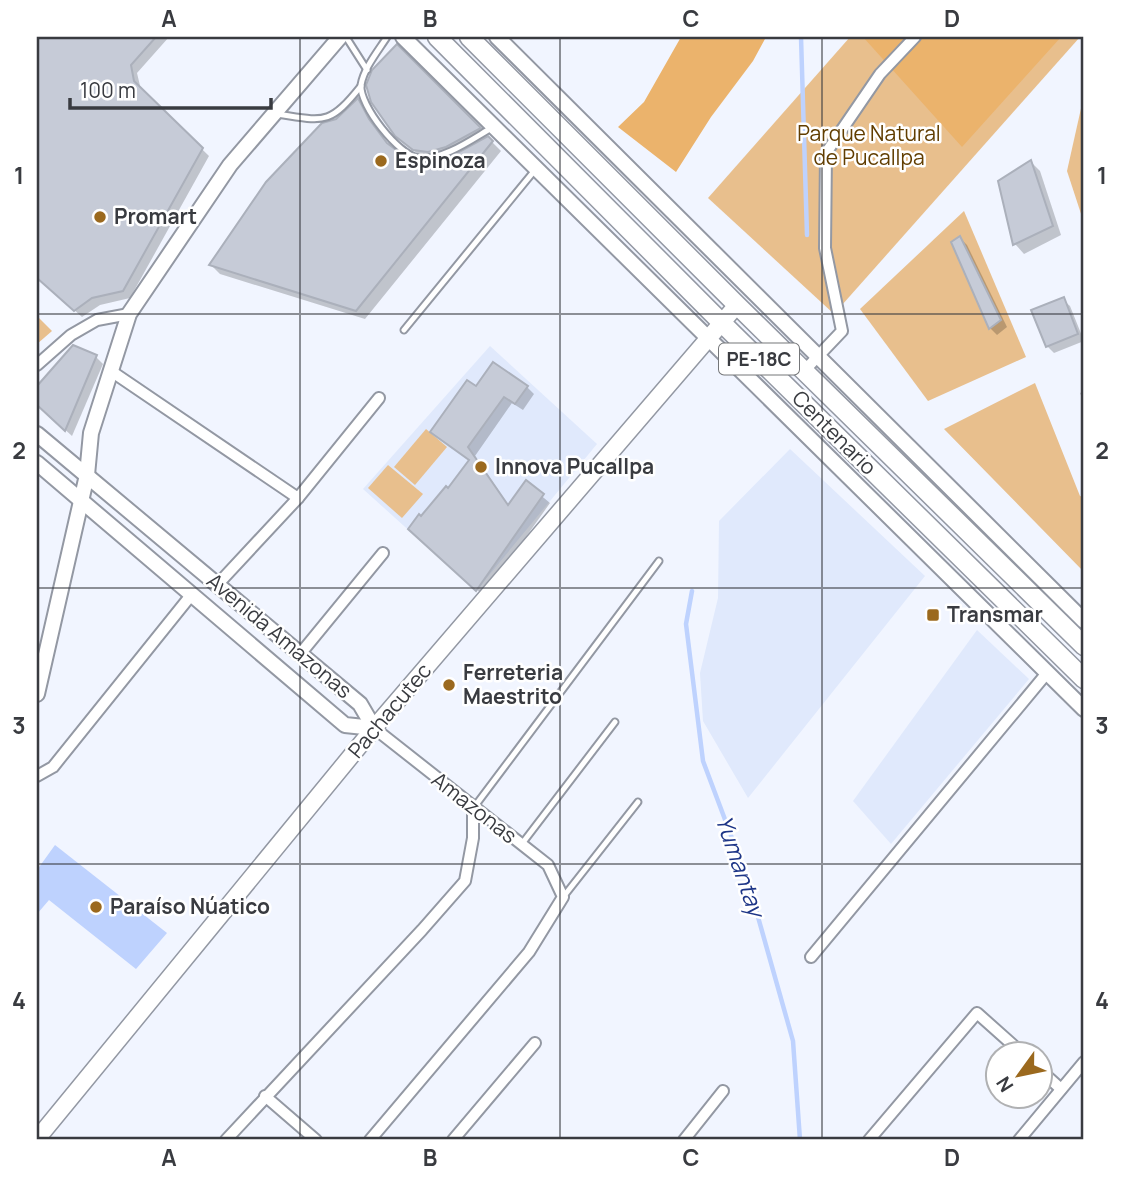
<svg xmlns="http://www.w3.org/2000/svg" width="1121" height="1177" font-family="Manrope,sans-serif">
	<style>
		.built { fill: #e0e9fc }
		.green { fill: #e8bf8d }
		.forest { fill: #ebb36c }
		.water { fill: #bed2fe }
		.shadow { fill: #0003 }
		.lines { fill: none; stroke-linecap: round; stroke-linejoin: round }
		.stream { stroke: #bed2fe; stroke-width: 4.5 }
		.building { fill: #c6cbd7; stroke: #abb0bb; stroke-width: 2 }
		.service-casing { stroke: #9398a3; stroke-width: 9 }
		.minor-casing { stroke: #9398a3; stroke-width: 14 }
		.tertiary-casing { stroke: #9398a3; stroke-width: 18 }
		.secondary-casing { stroke: #9398a3; stroke-width: 19 }
		.trunk-casing { stroke: #9398a3; stroke-width: 21 }
		.service { stroke: #fff; stroke-width: 5 }
		.minor { stroke: #fff; stroke-width: 10 }
		.tertiary { stroke: #fff; stroke-width: 14 }
		.secondary { stroke: #fff; stroke-width: 16 }
		.trunk { stroke: #fff; stroke-width: 18 }
		.grid { fill: none; stroke: #393b40; stroke-width: 2; stroke-opacity: 0.55 }
		.poi-dot { fill: #9b691e; stroke: #fff; stroke-width: 2.5 }
		.labels { text-anchor: middle; stroke-width: 5; stroke-linejoin: round; paint-order: stroke }
		.shield { fill: #fff; stroke: #747679; stroke-width: 2 }
		.shield-label { font-size: 19px; font-weight: bold; fill: #393b40 }
		.park-label { font-size: 21px; fill: #613d00; stroke: #fff }
		.poi-label { font-size: 21px; font-weight: bold; fill: #393b40; stroke: #fff; text-anchor: start }
		.street-label { font-size: 21px; fill: #393b40; stroke: #fff }
		.water-label { font-size: 23px; font-style: italic; fill: #1d3587; stroke: #fff }
		.neatline { fill: none; stroke: #393b40; stroke-width: 2.5 }
		.grid-label { font-size: 23px; text-anchor: middle; font-weight: bold; fill: #393b40 }
	</style>
	<rect width="100%" height="100%" fill="#f1f5ff"/>
	<g class="built">
		<polygon points="490,346 597,444 476,591 363,489"/>
		<polygon points="790,449 925,576 748,798 703,721 700,673 718,598 719,521"/>
		<polygon points="977,630 1029,679 891,844 853,801"/>
	</g>
	<g class="green">
		<polygon points="850,37 1080,37 834,314 708,198"/>
		<polygon points="1084,95 1084,223 1067,171"/>
		<polygon points="964,211 1026,357 928,401 860,309"/>
		<polygon points="37,316 52,331 37,344"/>
		<polygon points="1035,383 1080,496 1084,497 1084,572 944,429"/>
		<polygon points="426,429 447,447 415,485 394,467"/>
		<polygon points="388,465 423,494 402,518 368,488"/>
	</g>
	<g class="forest">
		<polygon points="681,37 766,37 753,61 711,117 676,172 618,127 644,102"/>
		<polygon points="863,37 1061,37 962,147"/>
	</g>
	<polygon class="water" points="55,845 167,933 136,969 49,900 37,914 37,870"/>
	<g class="shadow">
		<polygon points="37,37 169,37 137,73 141,90 209,156 130,298 100,305 82,317 37,276"/>
		<polygon points="397,47 501,151 365,319 220,274 211,265 337,120 358,100 367,109 378,131 392,149 417,165 441,161 424,159 407,145"/>
		<polygon points="1031,162 1040,171 1061,235 1024,254 1015,244 1000,182"/>
		<polygon points="960,238 967,245 1007,327 997,335 990,328 953,243"/>
		<polygon points="1063,300 1070,306 1084,341 1054,353 1047,346"/>
		<polygon points="74,347 96,357 103,364 72,436 37,404 37,388"/>
		<polygon points="527,387 534,394 523,410 512,403 475,456 509,506 526,483 550,503 484,596 417,536 421,519 448,490 470,461 432,432 476,389"/>
		<polygon points="1084,391 1084,403 1080,393"/>
	</g>
	<g class="lines">
		<g class="stream">
			<polyline points="801,37 807,235"/>
			<polyline points="692,591 686,624 703,761 747,878 793,1041 800,1140"/>
		</g>
	</g>
	<g class="building">
		<polygon points="37,37 156,37 131,65 134,81 203,148 123,291 92,298 74,311 37,278"/>
		<polygon points="397,44 481,128 446,147 428,152 413,150 395,136 371,102 366,85 372,70"/>
		<polygon points="358,98 369,119 387,143 408,159 417,163 430,163 450,157 488,136 493,141 356,311 209,265 266,182 322,123 336,119"/>
		<polygon points="1031,160 1053,226 1013,245 998,181"/>
		<polygon points="960,236 1001,320 989,329 951,242"/>
		<polygon points="1064,297 1078,334 1046,347 1031,310"/>
		<polygon points="73,345 97,355 65,431 37,405 37,386"/>
		<polygon points="493,362 528,386 515,404 504,397 468,447 508,505 526,480 544,494 476,591 408,529 419,514 421,516 446,486 448,488 469,460 430,432 467,380 476,386"/>
	</g>
	<g class="lines">
		<g class="service-casing">
			<g id="service">
				<polyline points="346,37 367,70"/>
				<path d="M387,37C378,51 364,68 361,85C359,105 399,156 419,158C444,160 472,139 493,127"/>
				<path d="M277,114C324,121 329,126 361,86"/>
				<polyline points="404,330 535,170"/>
				<polyline points="475,806 659,561"/>
				<polyline points="521,845 615,722"/>
				<polyline points="564,896 638,802"/>
			</g>
		</g>
		<g class="minor-casing">
			<g id="minor">
				<polyline points="37,365 71,335 97,320 129,314"/>
				<polyline points="111,371 298,498"/>
				<polyline points="804,371 842,331 825,248 826,153 880,74 915,37"/>
				<polyline points="217,585 298,498 379,398"/>
				<polyline points="301,653 383,553"/>
				<polyline points="37,776 53,767 192,594"/>
				<polyline points="811,957 1047,673"/>
				<polyline points="1040,1070 1061,1089"/>
				<polyline points="265,1096 316,1140"/>
				<polyline points="226,1140 422,930 465,881 473,838 473,808"/>
				<polyline points="370,1140 529,952 563,897 548,865 374,728"/>
				<polyline points="453,1140 535,1043"/>
				<polyline points="684,1140 723,1091"/>
				<polyline points="869,1140 977,1013 1023,1054"/>
				<polyline points="1019,1140 1084,1062"/>
			</g>
		</g>
		<g class="tertiary-casing">
			<g id="tertiary">
				<polyline points="403,37 1084,709"/>
				<polyline points="497,37 1084,621"/>
				<polyline points="37,434 360,704 374,728"/>
				<polyline points="37,463 345,725 374,728"/>
				<polyline points="37,694 87,475 91,433 129,314 230,165 340,37"/>
			</g>
		</g>
		<g class="secondary-casing">
			<polyline id="secondary" points="37,1139 374,728 737,305"/>
		</g>
		<g class="trunk-casing">
			<g id="trunk">
				<polyline points="437,37 722,323 1084,679"/>
				<polyline points="469,37 737,305 1084,646"/>
			</g>
		</g>
		<use href="#service" class="service"/>
		<use href="#minor" class="minor"/>
		<use href="#tertiary" class="tertiary"/>
		<use href="#secondary" class="secondary"/>
		<use href="#trunk" class="trunk"/>
	</g>
	<path class="grid" d="M300,37V1140M560,37V1140M822,37V1140M37,314H1084M37,588H1084M37,864H1084"/>
	<g class="poi-dot">
		<circle cx="381" cy="161" r="7"/>
		<circle cx="100" cy="217" r="7"/>
		<circle cx="481" cy="467" r="7"/>
		<rect x="926" y="608" width="14" height="14" rx="3.5"/>
		<circle cx="449" cy="685" r="7"/>
		<circle cx="96" cy="907" r="7"/>
	</g>
	<g class="labels">
		<rect class="shield" x="719" y="343.5" width="80" height="31" rx="5"/>
		<g class="shield-label">
			<text x="759" y="366">PE-18C</text>
		</g>
		<g class="park-label">
			<text x="869" y="141">Parque Natural<tspan x="869" dy="24">de Pucallpa</tspan></text>
		</g>
		<g class="poi-label">
			<text x="395" y="168">Espinoza</text>
			<text x="114" y="224">Promart</text>
			<text x="495" y="474">Innova Pucallpa</text>
			<text x="947" y="622">Transmar</text>
			<text x="463" y="680">Ferreteria<tspan x="463" dy="24">Maestrito</tspan></text>
			<text x="110" y="914">Paraíso Núatico</text>
		</g>
		<g class="street-label">
			<text transform="translate(834 433) rotate(45)" y="7">Centenario</text>
			<text transform="translate(279 636) rotate(40)" y="7">Avenida Amazonas</text>
			<text transform="translate(390 711) rotate(-50)" y="7">Pachacutec</text>
			<text transform="translate(474 808) rotate(38)" y="7">Amazonas</text>
		</g>
		<g class="water-label">
			<text transform="translate(740 866) rotate(71)" y="8">Yumantay</text>
		</g>
	</g>
	<rect width="1121" height="1177" fill="none" stroke="#ffffff" stroke-width="77"/>
	<g transform="translate(1019 1075) rotate(237)"><circle r="33" fill="#ffffff" stroke="#b0b1b3" stroke-width="2"/>
	<path d="M0-5L12 26L0 18L-12 26Z" fill="#9b691e"/>
	<text y="-10" font-size="19" font-weight="bold" text-anchor="middle" fill="#393b40">N</text>
	</g>
	<path d="M70 98v10h201v-10" fill="none" stroke="#393b40" stroke-width="3.5"/>
	<text x="80" y="98" font-size="21" fill="#393b40" stroke="#ffffff" stroke-width="5" paint-order="stroke">100 m</text>
	<rect x="38" y="38" width="1044" height="1100" class="neatline"/>
	<g class="grid-label">
		<text x="169" y="27">A</text>
		<text x="430" y="27">B</text>
		<text x="691" y="27">C</text>
		<text x="952" y="27">D</text>
		<text x="19" y="184">1</text>
		<text x="1102" y="184">1</text>
		<text x="19" y="459">2</text>
		<text x="1102" y="459">2</text>
		<text x="19" y="734">3</text>
		<text x="1102" y="734">3</text>
		<text x="19" y="1009">4</text>
		<text x="1102" y="1009">4</text>
		<text x="169" y="1166">A</text>
		<text x="430" y="1166">B</text>
		<text x="691" y="1166">C</text>
		<text x="952" y="1166">D</text>
	</g>
</svg>
